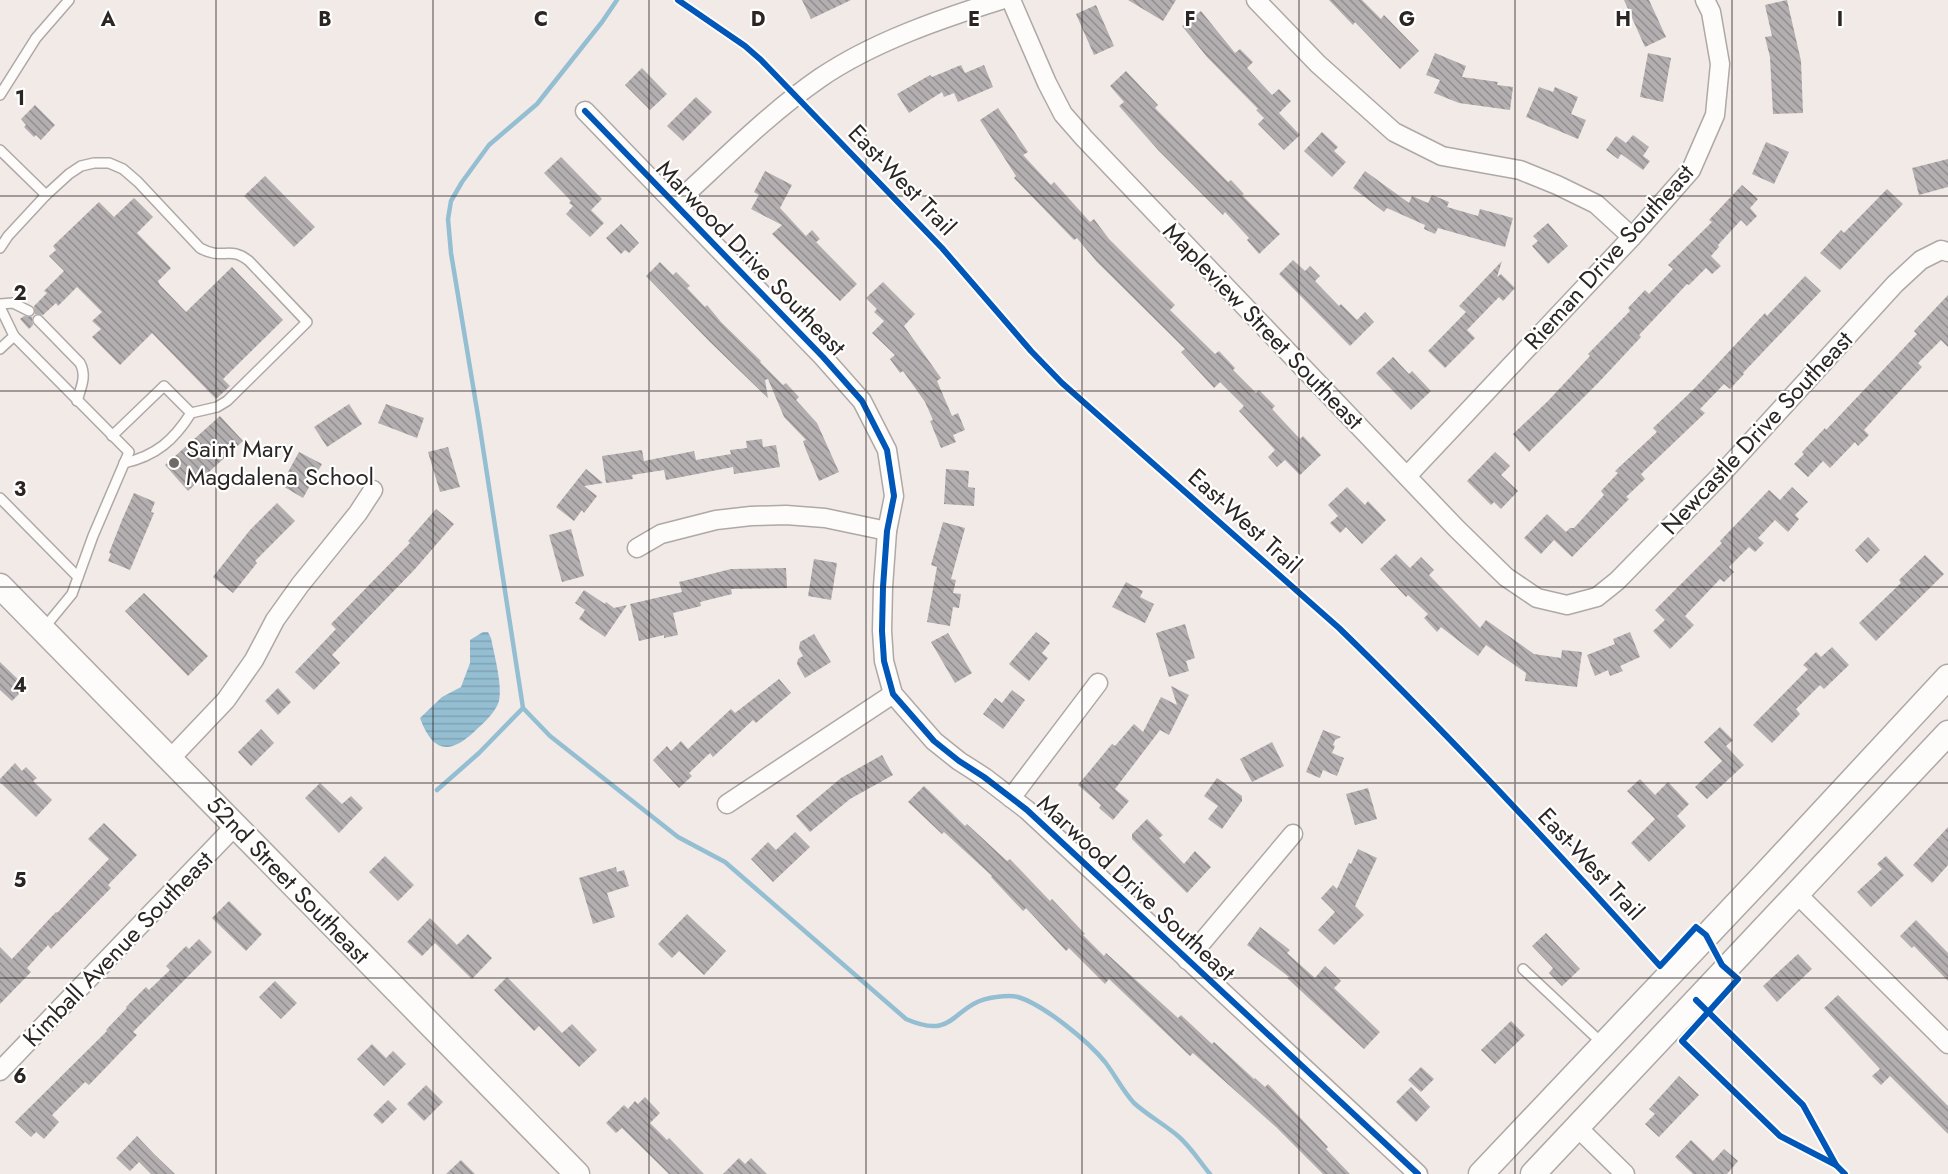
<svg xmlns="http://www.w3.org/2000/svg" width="1948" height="1174" font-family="Jost,sans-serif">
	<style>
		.water { fill: url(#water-rules) }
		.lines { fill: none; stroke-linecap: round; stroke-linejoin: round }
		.stream { stroke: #94bed2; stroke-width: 4.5 }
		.building { fill: url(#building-back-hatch) }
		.lane-casing { stroke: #aea8a6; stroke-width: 12 }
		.street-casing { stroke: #aea8a6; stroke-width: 21 }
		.secondary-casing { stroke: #aea8a6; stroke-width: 27 }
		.lane { stroke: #fdfcfb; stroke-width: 9 }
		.street { stroke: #fdfcfb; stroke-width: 18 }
		.secondary { stroke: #fdfcfb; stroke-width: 24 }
		.cycleway-casing { stroke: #fff; stroke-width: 10 }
		.cycleway { stroke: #0057b8; stroke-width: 6 }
		.grid { fill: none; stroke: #2b2624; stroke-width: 1.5; stroke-opacity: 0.55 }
		.poi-dot { fill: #716b68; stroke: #fff; stroke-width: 2 }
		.labels { text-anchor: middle; stroke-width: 4.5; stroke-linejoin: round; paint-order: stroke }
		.street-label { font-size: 24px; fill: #2b2624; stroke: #fff }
		.poi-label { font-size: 24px; fill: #2b2624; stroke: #fff; text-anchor: start }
		.grid-label { font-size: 20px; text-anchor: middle; font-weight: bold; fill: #2b2624; stroke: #fff; stroke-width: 4.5; stroke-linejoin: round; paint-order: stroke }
	</style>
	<defs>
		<pattern id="water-rules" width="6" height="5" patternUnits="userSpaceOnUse" patternTransform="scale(1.5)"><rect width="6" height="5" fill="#94bed2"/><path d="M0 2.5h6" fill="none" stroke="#80a3b4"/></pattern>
		<pattern id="building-back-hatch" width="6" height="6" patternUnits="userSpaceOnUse" patternTransform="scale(1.5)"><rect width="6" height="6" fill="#b3aeaf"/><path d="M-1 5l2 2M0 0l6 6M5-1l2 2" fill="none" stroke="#928d8e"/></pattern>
	</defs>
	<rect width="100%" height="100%" fill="#f2eae7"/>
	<path class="water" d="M483,632H488L491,638C494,654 504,690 498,704C494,713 485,722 477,729C451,755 433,754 420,718L442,697L461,687L470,663V640Z"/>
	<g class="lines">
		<g class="stream">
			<path d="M617,0L602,22L537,104L489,145L462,182L451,201L448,219L451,253L479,422L523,708L550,736L678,837L725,862L906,1019C958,1042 951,1002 996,997C1003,996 1011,995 1018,997C1044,1005 1088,1041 1105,1062C1115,1075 1123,1091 1134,1103C1147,1115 1164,1124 1178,1136C1190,1146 1200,1162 1210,1174"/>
			<polyline points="437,790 479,753 523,708"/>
		</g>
	</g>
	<g class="building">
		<polygon points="802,0 851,0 811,19"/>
		<polygon points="1128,0 1176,0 1163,21"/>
		<polygon points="1329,0 1362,0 1381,19 1384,15 1419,51 1400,69 1355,22 1353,25"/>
		<polygon points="1624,0 1649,0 1666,37 1645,47"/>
		<polygon points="1787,0 1801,61 1803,113 1773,114 1770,57 1765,37 1772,36 1765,5"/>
		<polygon points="1096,5 1114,46 1094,55 1076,14"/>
		<polygon points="1201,11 1235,53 1240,49 1253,62 1247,68 1272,95 1279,89 1291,101 1279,113 1300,135 1284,150 1258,124 1264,118 1256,110 1258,109 1207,57 1182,26"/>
		<polygon points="1435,53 1466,66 1462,77 1498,82 1497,85 1513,87 1510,110 1459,103 1434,93 1440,80 1426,75"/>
		<polygon points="1648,53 1671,58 1663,102 1640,97"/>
		<polygon points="961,65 965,73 984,65 993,87 958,102 954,93 944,97 942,92 909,113 897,94 930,75 932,77"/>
		<polygon points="642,68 667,94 650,110 625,85"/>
		<polygon points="1126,71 1158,105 1155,108 1228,182 1231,180 1244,194 1242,195 1280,234 1259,254 1247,240 1249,238 1225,212 1223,215 1158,150 1119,106 1124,102 1110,86"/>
		<polygon points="1539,87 1553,92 1555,87 1578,97 1571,114 1586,120 1578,139 1526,117"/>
		<polygon points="696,97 712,112 683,141 667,126"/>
		<polygon points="35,105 55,125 41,140 36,135 34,137 24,127 26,125 21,119"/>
		<polygon points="998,108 1028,152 1023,155 1051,185 1054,182 1090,222 1094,219 1109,239 1175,305 1170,310 1215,354 1219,351 1235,368 1233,370 1256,393 1259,390 1275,406 1272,409 1300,439 1303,436 1321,455 1300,475 1285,460 1277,467 1268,457 1275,450 1239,411 1244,406 1220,382 1214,388 1181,352 1185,349 1097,262 1077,238 1074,240 1014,178 1016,176 980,120"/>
		<polygon points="1322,132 1338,147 1334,151 1346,162 1332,177 1304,151"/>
		<polygon points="1633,135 1649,147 1643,156 1650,161 1643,170 1621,154 1618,159 1606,150 1616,136 1626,143"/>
		<polygon points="1766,142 1789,152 1774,184 1752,174"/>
		<polygon points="561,157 602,199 591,210 604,223 590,237 566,214 573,206 569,203 571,201 544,173"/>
		<polygon points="1948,159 1948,187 1919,195 1912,168"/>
		<polygon points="765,171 792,185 780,208 806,236 812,230 820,239 816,242 857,284 840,301 772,234 782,225 751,209 759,195 754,192"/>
		<polygon points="1365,171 1409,203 1412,196 1428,203 1432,195 1449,202 1447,207 1478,216 1480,209 1513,218 1505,247 1438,228 1435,234 1424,229 1425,225 1387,208 1384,212 1353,188"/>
		<polygon points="265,176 315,227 294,247 244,196"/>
		<polygon points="1742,185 1758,199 1750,208 1757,216 1747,226 1741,220 1718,245 1719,247 1711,256 1721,266 1712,274 1706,268 1689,285 1687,284 1639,335 1641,337 1599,382 1529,452 1513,434 1548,401 1590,356 1588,354 1630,311 1628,308 1645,290 1649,294 1673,269 1668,265 1712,222 1709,220"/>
		<polygon points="1887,189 1903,204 1840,270 1820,253 1841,230 1844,233"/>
		<polygon points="134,198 153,217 137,233 171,268 158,281 160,285 186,312 232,267 283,320 223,379 230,386 216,399 152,333 120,365 92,337 101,329 92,321 102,312 77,287 58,306 56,303 43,315 35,314 34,306 47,293 44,291 64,271 49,256 56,250 53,246 99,202 114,217"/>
		<polygon points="1548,223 1568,246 1548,264 1532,246 1538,241 1533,236"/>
		<polygon points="621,224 639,243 629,253 625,250 621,254 606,238"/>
		<polygon points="1293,260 1305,271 1310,266 1320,276 1315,281 1339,306 1341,304 1357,320 1365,312 1374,322 1350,346 1279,274"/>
		<polygon points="1502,261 1497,277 1501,274 1515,288 1503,301 1499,297 1467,330 1475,338 1445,368 1428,351 1466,312 1459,306"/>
		<polygon points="660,262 673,275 676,272 690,286 687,288 705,307 707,305 721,322 761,361 760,362 783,385 786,383 799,397 796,400 817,423 839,472 819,481 806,450 803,441 806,440 784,417 768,379 765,380 768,398 710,342 646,276"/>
		<polygon points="1805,276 1821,291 1743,373 1744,374 1730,389 1724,384 1700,409 1705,413 1641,474 1645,479 1626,497 1629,499 1572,557 1554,540 1541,554 1524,538 1547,514 1566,532 1570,528 1574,528 1604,495 1601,491 1618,473 1615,471 1657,432 1653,428 1693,390 1765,313 1767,316"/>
		<polygon points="883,282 915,314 904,326 941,378 937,381 952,416 958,413 965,430 953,435 956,442 941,448 930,421 933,420 925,402 903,371 900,373 890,359 895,355 872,333 884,321 874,312 877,309 866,298"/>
		<polygon points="1948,295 1948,347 1941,340 1918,363 1922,367 1864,430 1869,435 1858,446 1855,442 1830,468 1823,461 1808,477 1794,464 1804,454 1802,452 1825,428 1826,430 1917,334 1914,331"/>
		<polygon points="24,316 32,317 33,325 29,329 20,319"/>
		<polygon points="1393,357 1409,374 1412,371 1431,391 1411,410 1376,373"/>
		<polygon points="349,404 362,424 327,447 314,427"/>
		<polygon points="386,404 424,418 417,438 378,423"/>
		<polygon points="220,416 243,441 188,491 165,465"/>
		<polygon points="762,439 763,447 776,445 780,467 734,474 733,467 666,480 664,470 632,475 633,479 606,483 602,456 642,450 644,461 694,451 696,460 731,454 730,450 747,448 746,441"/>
		<polygon points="448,447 460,487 440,492 428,452"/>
		<polygon points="299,452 322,464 303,498 281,485"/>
		<polygon points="1495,452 1510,466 1501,475 1518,491 1501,509 1494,502 1491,505 1467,481"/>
		<polygon points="586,469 603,483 584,486 597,496 584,513 582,510 574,521 556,507"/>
		<polygon points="946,469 969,471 968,487 975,488 974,506 944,504"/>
		<polygon points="1347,487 1365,505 1368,501 1386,520 1362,544 1346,527 1340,533 1330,523 1338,516 1328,505"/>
		<polygon points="1792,487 1808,502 1795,515 1799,519 1788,532 1775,520 1758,538 1764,543 1755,552 1749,547 1729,567 1734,572 1724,582 1720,579 1685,616 1694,625 1670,649 1653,631 1665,620 1655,610 1722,543 1720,541 1769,490 1780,500"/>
		<polygon points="134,493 155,502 151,512 154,513 130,570 108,561 111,554 109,553 122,520"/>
		<polygon points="277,503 295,521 255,561 257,563 233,593 213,577 250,530"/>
		<polygon points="436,509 454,524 415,569 332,655 340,663 314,690 295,672 336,629 331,624 410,543 408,541"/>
		<polygon points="943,522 965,528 951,579 956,580 953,593 961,594 959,608 953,607 950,626 927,622 937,567 931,565"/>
		<polygon points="571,529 584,576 562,582 549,535"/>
		<polygon points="1868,537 1880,550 1867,563 1855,550"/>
		<polygon points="1396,554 1410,568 1421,557 1434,570 1429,575 1480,628 1486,620 1534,654 1561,658 1562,650 1582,652 1577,687 1525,681 1526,673 1486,645 1478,656 1441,627 1437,632 1424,618 1428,614 1408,595 1406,597 1380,569"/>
		<polygon points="1925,555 1944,574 1876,641 1859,623 1901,583 1899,580"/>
		<polygon points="814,559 837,563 831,600 808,596"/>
		<polygon points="786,568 787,588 731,589 732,594 700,602 701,606 673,613 678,635 664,638 664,635 639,641 630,604 682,592 679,582 731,569"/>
		<polygon points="1126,582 1143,591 1140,597 1154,604 1145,623 1112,607"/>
		<polygon points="584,590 605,604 606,602 614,608 627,605 605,637 579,619 585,610 575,603"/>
		<polygon points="144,593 208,656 188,676 125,611"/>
		<polygon points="1185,624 1195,658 1186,661 1189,671 1169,677 1156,633"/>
		<polygon points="1036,632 1050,643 1042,653 1048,658 1029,681 1009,664"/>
		<polygon points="1630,632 1640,657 1620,666 1623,671 1610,676 1608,670 1595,676 1587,655 1615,644 1613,639"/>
		<polygon points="948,633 972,673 955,683 931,642"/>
		<polygon points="814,634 831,662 805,678 797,664 798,659 803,656 799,649 800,642"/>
		<polygon points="1832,647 1849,665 1824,689 1820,685 1796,709 1800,714 1772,743 1753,725 1808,669 1803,665 1816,652 1821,657"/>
		<polygon points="0,662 26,687 12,701 0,690"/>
		<polygon points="779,679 791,693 756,723 753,720 713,757 710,753 689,773 692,776 679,788 653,760 667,746 671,751 681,741 688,749 731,709 735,713"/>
		<polygon points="1171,686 1189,695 1169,735 1160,730 1115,789 1129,801 1113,820 1099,808 1101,805 1078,785 1112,744 1115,746 1134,724 1143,732 1161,697 1177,705"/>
		<polygon points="278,688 291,702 278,715 265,701"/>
		<polygon points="1012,690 1025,700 1003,729 983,714 995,698 1002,703"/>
		<polygon points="1720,727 1733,740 1726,746 1744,765 1707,799 1695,787 1722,761 1704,742"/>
		<polygon points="261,729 274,743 251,766 238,752"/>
		<polygon points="1323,730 1341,737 1335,740 1333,745 1335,746 1332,753 1344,758 1337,776 1323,770 1320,778 1306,772"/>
		<polygon points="1272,742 1284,766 1252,782 1240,759"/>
		<polygon points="882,755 893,775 850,799 810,832 796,816 841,778"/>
		<polygon points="15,763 22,771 26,767 37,778 33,781 52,800 36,817 0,782 0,779"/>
		<polygon points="1217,778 1242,796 1242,801 1222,829 1208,819 1218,806 1204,796"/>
		<polygon points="1640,779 1655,795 1668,782 1689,804 1677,816 1686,826 1649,862 1631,843 1655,819 1627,791"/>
		<polygon points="320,783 342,804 351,796 363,808 339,833 305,798"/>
		<polygon points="924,786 965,826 967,824 1007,861 1010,859 1050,901 1052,899 1085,934 1083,935 1104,956 1106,953 1178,1018 1181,1015 1212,1044 1214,1042 1254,1079 1255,1078 1265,1087 1268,1084 1328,1147 1326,1149 1350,1174 1323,1174 1276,1127 1193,1053 1190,1056 1109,979 1105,984 1069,948 1066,951 1026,908 1023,911 991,877 992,876 944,832 942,834 908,802"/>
		<polygon points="1368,788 1377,819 1355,825 1346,794"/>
		<polygon points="1147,819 1163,835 1159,838 1184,864 1195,851 1211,867 1187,893 1132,839 1132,834"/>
		<polygon points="104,823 137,855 108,885 111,888 51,949 48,945 27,968 31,972 0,1004 0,947 12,959 56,912 57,913 109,859 88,839"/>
		<polygon points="1948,827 1948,865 1932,883 1913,865"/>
		<polygon points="795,832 810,847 773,882 751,859 768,842 776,850"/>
		<polygon points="1358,849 1377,858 1355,906 1364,915 1334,945 1318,930 1335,912 1321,898 1333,885 1337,889 1349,863 1351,864"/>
		<polygon points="385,856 414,885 398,901 369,872"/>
		<polygon points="1886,856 1904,875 1871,907 1857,892 1882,869 1877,864"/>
		<polygon points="616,867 617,872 624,870 629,886 607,893 615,917 593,924 579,878"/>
		<polygon points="229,901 262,934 246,951 212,918"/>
		<polygon points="687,914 726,951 704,975 679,951 672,958 658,944"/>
		<polygon points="430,918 457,945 468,934 492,958 472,979 435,943 422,956 407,942"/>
		<polygon points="1916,920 1948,953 1948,981 1914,946 1912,948 1900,936"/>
		<polygon points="1260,927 1290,950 1287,953 1315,978 1325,966 1341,981 1334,988 1380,1032 1364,1049 1287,978 1289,977 1247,945"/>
		<polygon points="1546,933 1580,969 1562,986 1549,973 1553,968 1532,946"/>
		<polygon points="199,939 212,952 133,1032 137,1035 89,1085 85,1082 52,1115 59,1122 44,1139 36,1132 31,1137 15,1122 107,1031 106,1030 127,1008 126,1007 146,987 149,990 170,970 166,966 186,946 189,949"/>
		<polygon points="1798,954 1812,969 1777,1002 1763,986"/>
		<polygon points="507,977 562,1033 572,1024 597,1050 579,1067 539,1026 534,1031 494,990"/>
		<polygon points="275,981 297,1003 281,1019 259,997"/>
		<polygon points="1838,995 1948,1106 1948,1134 1890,1076 1881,1085 1872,1076 1880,1069 1824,1008"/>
		<polygon points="1511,1021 1525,1035 1495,1064 1481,1050"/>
		<polygon points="372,1044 386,1058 393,1051 406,1064 384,1086 357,1059"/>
		<polygon points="1421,1067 1434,1079 1421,1092 1408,1080"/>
		<polygon points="1679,1076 1699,1095 1659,1137 1645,1124 1655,1114 1649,1109"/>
		<polygon points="426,1085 443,1102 424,1121 407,1104"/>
		<polygon points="1411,1087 1430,1107 1416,1122 1396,1102"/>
		<polygon points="645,1097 660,1113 650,1123 667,1140 669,1138 704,1174 669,1174 622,1128 616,1133 606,1123 624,1105 628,1109 635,1101 638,1104"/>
		<polygon points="388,1100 397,1109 382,1124 373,1115"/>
		<polygon points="137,1136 154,1154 175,1174 151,1174 139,1162 130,1171 116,1158"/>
		<polygon points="1691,1140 1713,1161 1724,1149 1738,1161 1727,1174 1693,1174 1675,1157"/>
		<polygon points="739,1158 745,1164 751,1158 767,1174 723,1174"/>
		<polygon points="461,1160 475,1174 446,1174"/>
	</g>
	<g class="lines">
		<g class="lane-casing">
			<g id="lane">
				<polyline points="0,95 36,38 69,0"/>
				<polyline points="0,150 46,195 8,236 0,248"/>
				<path d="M46,195L69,174L81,166L94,163H109L123,169L138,182L200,248C223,261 229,245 249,261L307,322L227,401L217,407L191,413C174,440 156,456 124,463"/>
				<polyline points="0,304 13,303 29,311"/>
				<polyline points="0,307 14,336 0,349"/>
				<path d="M38,320L80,363C87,376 81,387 77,401"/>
				<polyline points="14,336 129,452 93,536 72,594 44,628"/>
				<polyline points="112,436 164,386 191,413"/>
				<polyline points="0,498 78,577"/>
				<polyline points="1523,969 1603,1044"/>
			</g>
		</g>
		<g class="street-casing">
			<g id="street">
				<polyline points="1011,0 1047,83 1063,114 1084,138 1456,528 1506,577 1537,598 1567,605 1597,597 1617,581 1717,479 1895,284 1921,260 1941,250 1948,252"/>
				<polyline points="1256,0 1318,64 1394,132 1442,156 1520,170 1557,185 1596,204 1632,237"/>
				<polyline points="585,111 823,357 862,401 887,450 894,496 887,531 883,587 882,631 884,661 893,694 934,741 959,761 984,777 1027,810 1418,1174"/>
				<path d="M675,204C722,161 768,114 820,78C873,42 940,19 1001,0"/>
				<polyline points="1407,476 1632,237 1691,170 1715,115 1720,64 1711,12 1705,0"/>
				<polyline points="637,548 661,534 716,520 751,516 786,515 825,518 887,531"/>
				<polyline points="170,759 226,700 254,660 275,620 300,585 358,513 373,490"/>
				<polyline points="1011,798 1098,683"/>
				<polyline points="727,804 893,694"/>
				<polyline points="1797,894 1948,1044"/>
				<polyline points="1187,960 1293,834"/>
				<polyline points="0,1071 235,826"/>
				<polyline points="1577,1127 1625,1174"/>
			</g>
		</g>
		<g class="secondary-casing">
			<g id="secondary">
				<polyline points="0,586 577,1174"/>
				<polyline points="1481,1174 1766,873 1948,677"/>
				<polyline points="1533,1174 1948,733"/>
			</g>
		</g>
		<use href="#lane" class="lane"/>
		<use href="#street" class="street"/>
		<use href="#secondary" class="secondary"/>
		<g class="cycleway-casing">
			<g id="cycleway">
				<path d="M678,0L745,46L761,60L942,248L1031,351L1062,383L1339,628C1450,736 1556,850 1660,966L1696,927L1706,935L1722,965L1738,979L1682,1041L1780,1136L1836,1165L1845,1174"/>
				<polyline points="585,111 823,357 862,401 887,450 894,496 887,531 883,587 882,631 884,661 893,694 934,741 959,761 984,777 1027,810 1418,1174"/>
				<polyline points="1696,1000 1803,1105 1836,1165"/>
			</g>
		</g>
		<use href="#cycleway" class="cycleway"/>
	</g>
	<path class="grid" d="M216,0V1174M433,0V1174M649,0V1174M866,0V1174M1082,0V1174M1299,0V1174M1515,0V1174M1732,0V1174M0,196H1948M0,391H1948M0,587H1948M0,783H1948M0,978H1948"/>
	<circle class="poi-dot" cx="174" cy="463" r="6"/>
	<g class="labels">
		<g class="street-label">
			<text transform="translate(902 180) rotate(46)" y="8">East-West Trail</text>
			<text transform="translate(1609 257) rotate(-48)" y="8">Rieman Drive Southeast</text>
			<text transform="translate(751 258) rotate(46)" y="8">Marwood Drive Southeast</text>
			<text transform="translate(1263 326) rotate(46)" y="8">Mapleview Street Southeast</text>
			<text transform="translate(1757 433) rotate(-47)" y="8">Newcastle Drive Southeast</text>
			<text transform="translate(1245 521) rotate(42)" y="8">East-West Trail</text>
			<text transform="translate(1591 864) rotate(47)" y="8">East-West Trail</text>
			<text transform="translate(288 880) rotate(46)" y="8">52nd Street Southeast</text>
			<text transform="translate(1136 888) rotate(43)" y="8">Marwood Drive Southeast</text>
			<text transform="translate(118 949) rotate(-46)" y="8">Kimball Avenue Southeast</text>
		</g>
		<g class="poi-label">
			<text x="186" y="457">Saint Mary<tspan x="186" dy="28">Magdalena School</tspan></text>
		</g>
	</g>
	<g class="grid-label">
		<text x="108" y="26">A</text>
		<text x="325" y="26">B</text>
		<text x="541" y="26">C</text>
		<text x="758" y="26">D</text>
		<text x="974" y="26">E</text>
		<text x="1190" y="26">F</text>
		<text x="1407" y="26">G</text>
		<text x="1623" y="26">H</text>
		<text x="1840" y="26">I</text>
		<text x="20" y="105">1</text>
		<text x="20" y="300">2</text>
		<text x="20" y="496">3</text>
		<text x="20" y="692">4</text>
		<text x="20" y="887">5</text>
		<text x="20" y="1083">6</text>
	</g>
</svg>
